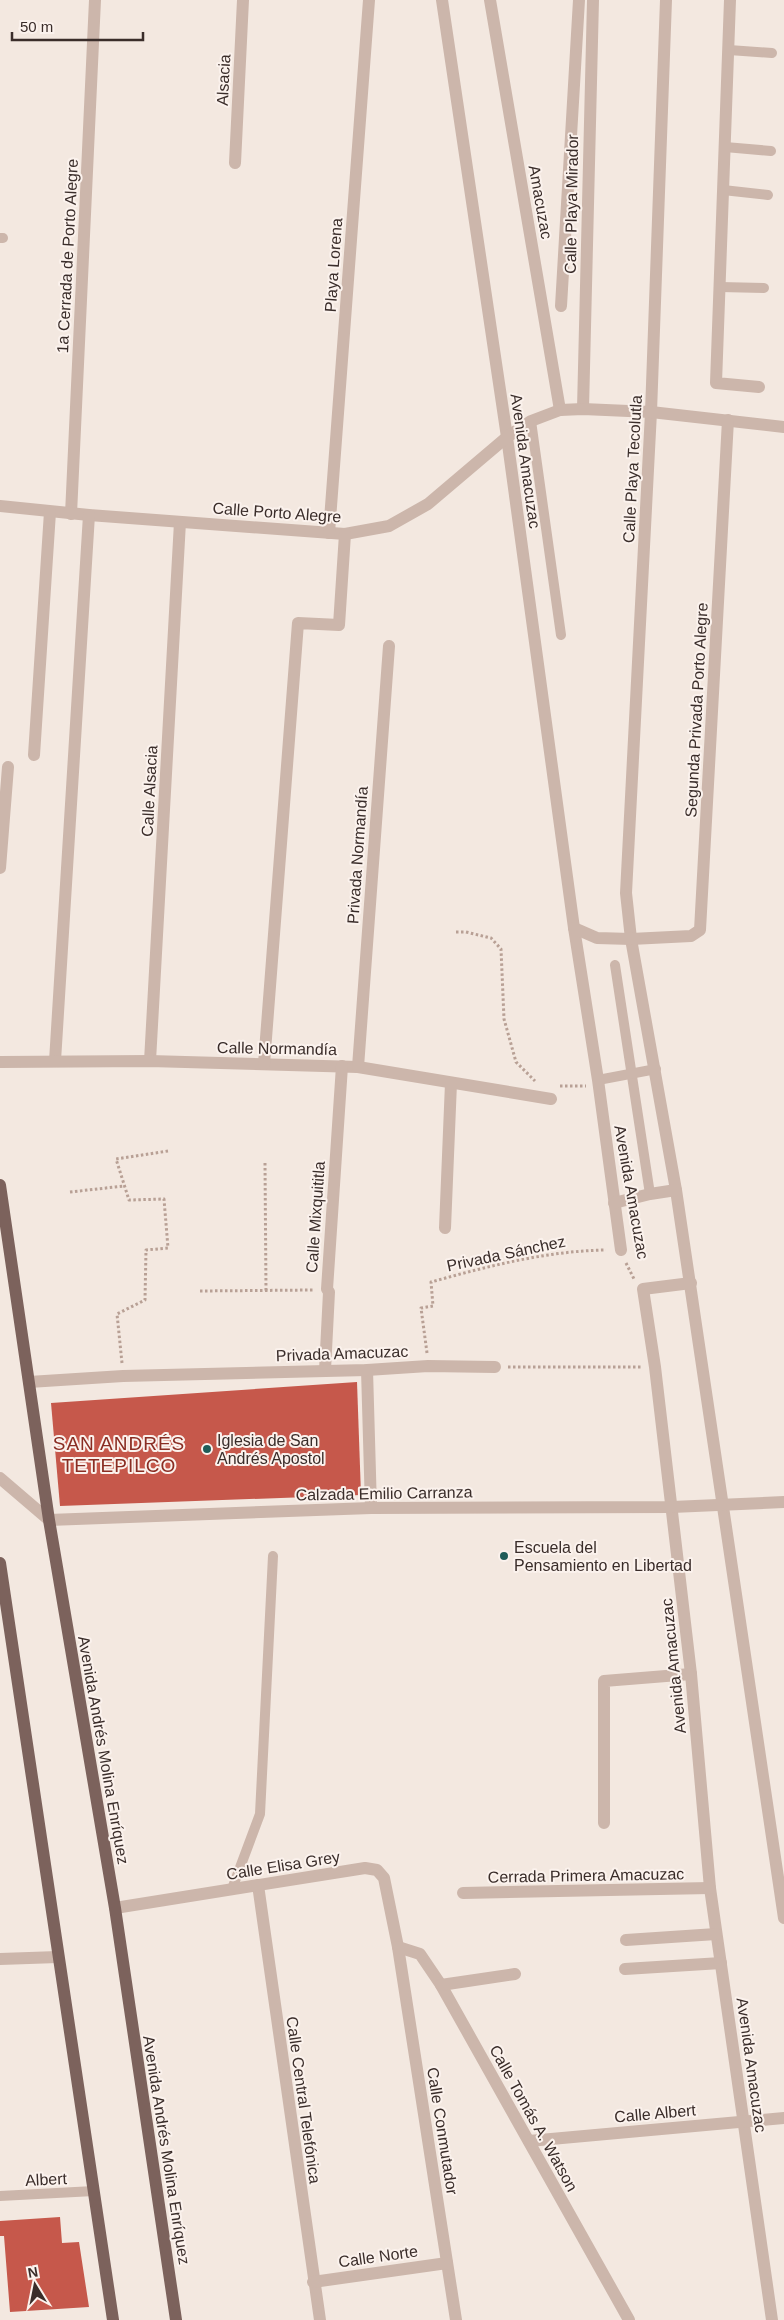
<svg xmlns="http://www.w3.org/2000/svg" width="784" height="2320" font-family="Arial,sans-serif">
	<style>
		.building { fill: #c6584b }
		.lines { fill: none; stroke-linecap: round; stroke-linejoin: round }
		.path { stroke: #b8a095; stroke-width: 3; stroke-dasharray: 2.5 2.5; stroke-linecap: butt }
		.service { stroke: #ccb6ab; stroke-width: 10 }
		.pedestrian { stroke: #ccb6ab; stroke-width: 12 }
		.minor { stroke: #ccb6ab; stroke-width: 12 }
		.tertiary { stroke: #ccb6ab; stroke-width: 12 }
		.primary { stroke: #7c625c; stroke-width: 12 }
		.poi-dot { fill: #1f5c58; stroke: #fbf2ed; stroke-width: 2 }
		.labels { text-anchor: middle; stroke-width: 4; stroke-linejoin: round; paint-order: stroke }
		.street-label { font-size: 16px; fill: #3a2d2a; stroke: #fbf2ed }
		.poi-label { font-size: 16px; fill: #3a2d2a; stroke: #fbf2ed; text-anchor: start }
		.quarter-label { font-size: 19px; letter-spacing: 1px; fill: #8a2d23; stroke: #fbf2ed }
	</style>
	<rect width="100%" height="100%" fill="#f3e8e0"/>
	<g class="building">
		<polygon points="357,1382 361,1495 60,1506 51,1403"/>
		<polygon points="60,2217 62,2243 79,2242 89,2307 10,2312 4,2236 0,2236 0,2221"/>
	</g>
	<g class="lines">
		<g class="path">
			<polyline points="456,932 466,932 491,938 501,949 504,1019 516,1062 535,1081"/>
			<polyline points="560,1086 586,1086"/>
			<polyline points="265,1163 266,1291"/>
			<polyline points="70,1192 124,1186"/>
			<polyline points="626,1263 634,1279"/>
			<polyline points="200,1291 314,1290"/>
			<path d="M427,1353L421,1308L433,1306L431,1282C489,1266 546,1251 606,1250"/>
			<polyline points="122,1363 117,1314 145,1300 146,1250 168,1248 164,1199 129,1200 116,1159 168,1151"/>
			<polyline points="508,1367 642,1367"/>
		</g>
		<g class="service">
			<polyline points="729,50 772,53"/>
			<polyline points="725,147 771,151"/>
			<polyline points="723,190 768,195"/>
			<polyline points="0,238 3,238"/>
			<polyline points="720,287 764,288"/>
			<polyline points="531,421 561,635"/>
			<polyline points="615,965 650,1194"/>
			<polyline points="598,1080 656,1069"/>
			<polyline points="232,1889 260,1814 273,1556"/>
			<polyline points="0,2196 94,2191"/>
		</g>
		<g class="pedestrian">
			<polyline points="490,0 560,410"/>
			<polyline points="71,514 95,0"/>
		</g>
		<g class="minor">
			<polyline points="442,0 507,437 574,928 598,1080 621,1250"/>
			<polyline points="666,0 651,412 626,893 631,939 676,1190 784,1918"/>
			<polyline points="730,0 716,383 759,387"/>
			<polyline points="235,163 243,0"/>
			<polyline points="561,306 579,0"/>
			<polyline points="583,409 593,0"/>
			<polyline points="0,506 89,515 345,534 389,526 428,504 507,437 531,421 560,410 583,409 651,412 784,427"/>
			<polyline points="329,533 369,0"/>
			<polyline points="34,755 50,512"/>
			<polyline points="0,868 8,767"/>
			<polyline points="574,928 597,938 631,939 691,936 700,930 728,420"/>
			<polyline points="55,1061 89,515"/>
			<polyline points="150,1061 180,522"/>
			<polyline points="0,1062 150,1061 358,1067 551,1099"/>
			<polyline points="264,1064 298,623 339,625 345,534"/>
			<polyline points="358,1067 389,646"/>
			<polyline points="614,1203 650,1194 676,1190"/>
			<polyline points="445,1228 451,1083"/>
			<polyline points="691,1283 643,1289 655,1367 691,1674 710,1888 772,2320"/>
			<polyline points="325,1370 329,1292 327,1289 342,1066"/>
			<polyline points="367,1370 371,1508"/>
			<polyline points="29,1382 123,1376 367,1370 428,1366 495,1367"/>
			<polyline points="604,1823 604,1681 691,1674"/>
			<polyline points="258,1885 320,2320"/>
			<polyline points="463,1893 710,1888"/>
			<polyline points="115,1908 365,1868 377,1870 384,1878 398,1947 456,2320"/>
			<polyline points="626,1940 716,1934"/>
			<polyline points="398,1947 420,1954 441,1985 629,2320"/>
			<polyline points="0,1959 58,1957"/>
			<polyline points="625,1969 721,1963"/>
			<polyline points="441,1985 515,1974"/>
			<polyline points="529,2141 784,2118"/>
			<polyline points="313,2282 447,2263"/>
		</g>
		<polyline class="tertiary" points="0,1478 49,1520 371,1508 672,1507 784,1502"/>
		<g class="primary">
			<polyline points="0,1185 49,1520 115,1908 176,2320"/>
			<polyline points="0,1563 113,2320"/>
		</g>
	</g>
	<g class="poi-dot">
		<circle cx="207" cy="1449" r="5"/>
		<circle cx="504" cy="1556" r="5"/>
	</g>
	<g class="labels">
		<g class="street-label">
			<text transform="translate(223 80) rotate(-87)" y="6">Alsacia</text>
			<text transform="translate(541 202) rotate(80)" y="6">Amacuzac</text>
			<text transform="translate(571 204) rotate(-89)" y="6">Calle Playa Mirador</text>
			<text transform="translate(67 256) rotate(-87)" y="6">1a Cerrada de Porto Alegre</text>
			<text transform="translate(333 265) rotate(-86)" y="6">Playa Lorena</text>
			<text transform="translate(526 461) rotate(82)" y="6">Avenida Amacuzac</text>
			<text transform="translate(632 469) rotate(-87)" y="6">Calle Playa Tecolutla</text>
			<text transform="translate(277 512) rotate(4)" y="6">Calle Porto Alegre</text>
			<text transform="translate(696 710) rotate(-87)" y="6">Segunda Privada Porto Alegre</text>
			<text transform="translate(149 791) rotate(-87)" y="6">Calle Alsacia</text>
			<text transform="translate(357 855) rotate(-86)" y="6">Privada Normandía</text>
			<text transform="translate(277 1048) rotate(1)" y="6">Calle Normandía</text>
			<text transform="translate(632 1192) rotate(80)" y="6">Avenida Amacuzac</text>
			<text transform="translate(315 1217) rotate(-86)" y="6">Calle Mixquititla</text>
			<text transform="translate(506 1253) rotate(-12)" y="6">Privada Sánchez</text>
			<text transform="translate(342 1353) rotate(-2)" y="6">Privada Amacuzac</text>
			<text transform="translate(384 1493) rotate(-1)" y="6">Calzada Emilio Carranza</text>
			<text transform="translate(673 1666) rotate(-96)" y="6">Avenida Amacuzac</text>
			<text transform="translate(104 1750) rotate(80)" y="6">Avenida Andrés Molina Enríquez</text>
			<text transform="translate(283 1865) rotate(-9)" y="6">Calle Elisa Grey</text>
			<text transform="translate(586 1875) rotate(-1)" y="6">Cerrada Primera Amacuzac</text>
			<text transform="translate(752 2065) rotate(82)" y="6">Avenida Amacuzac</text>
			<text transform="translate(304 2100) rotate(82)" y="6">Calle Central Telefónica</text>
			<text transform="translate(655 2113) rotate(-5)" y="6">Calle Albert</text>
			<text transform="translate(534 2118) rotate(61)" y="6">Calle Tomás A. Watson</text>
			<text transform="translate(443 2131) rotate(81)" y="6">Calle Conmutador</text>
			<text transform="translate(167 2150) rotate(81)" y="6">Avenida Andrés Molina Enríquez</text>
			<text transform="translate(46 2179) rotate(-3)" y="6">Albert</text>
			<text transform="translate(378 2256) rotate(-8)" y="6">Calle Norte</text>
		</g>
		<g class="poi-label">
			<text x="217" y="1446">Iglesia de San<tspan x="217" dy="18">Andrés Apostol</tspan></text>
			<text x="514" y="1553">Escuela del<tspan x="514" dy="18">Pensamiento en Libertad</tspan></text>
		</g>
		<g class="quarter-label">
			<text x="119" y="1450">SAN ANDRÉS<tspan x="119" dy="22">TETEPILCO</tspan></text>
		</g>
	</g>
	<g transform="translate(35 2285) rotate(350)" stroke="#fbf2ed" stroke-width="4" paint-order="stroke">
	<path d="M0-4L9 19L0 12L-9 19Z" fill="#3a2d2a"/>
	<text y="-8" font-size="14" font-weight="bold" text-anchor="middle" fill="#3a2d2a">N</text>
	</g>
	<path d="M12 32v8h131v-8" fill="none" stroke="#3a2d2a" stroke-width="2.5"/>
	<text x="20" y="32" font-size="15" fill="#3a2d2a" stroke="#fbf2ed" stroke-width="4" paint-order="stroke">50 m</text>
</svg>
